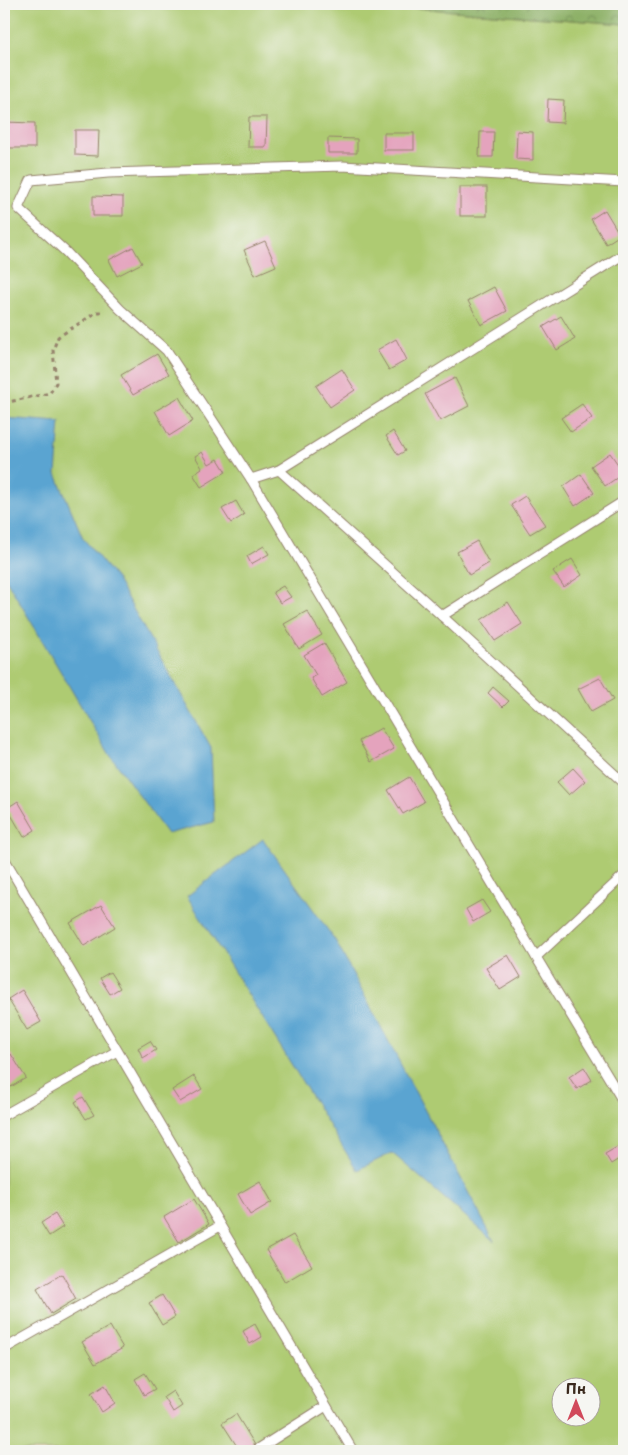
<svg xmlns="http://www.w3.org/2000/svg" width="628" height="1455" font-family="'Playpen Sans',sans-serif">
	<style>
		.green { fill: #aecb72; stroke: #747a48; fill-rule: evenodd }
		.forest { fill: url(#forest-crowns); stroke: #626c41 }
		.water { fill: #5aa4d1; stroke: #4a6778 }
		.building { fill: #e4a3bd }
		.lines { fill: none; stroke-linecap: round; stroke-linejoin: round }
		.service-casing { stroke: #95836c; stroke-width: 11 }
		.path { stroke: #95836c; stroke-width: 3; stroke-dasharray: 4 4; stroke-linecap: butt }
		.service { stroke: #fff; stroke-width: 9 }
	</style>
	<defs>
		<pattern id="forest-crowns" width="20" height="18" patternUnits="userSpaceOnUse" patternTransform="scale(1.25)"><rect width="20" height="18" fill="#8aaf64"/><path d="M2 6a3 3 0 1 1 6 0M12 15a3 3 0 1 1 6 0" fill="none" stroke="#728f52"/></pattern>
	</defs>
	<rect width="100%" height="100%" fill="#f6f6f2"/>
	<filter id="ink" filterUnits="userSpaceOnUse"><feTurbulence type="fractalNoise" baseFrequency=".02" numOctaves="2"/><feDisplacementMap in="SourceGraphic" scale="10" xChannelSelector="R" yChannelSelector="G"/><feConvolveMatrix kernelMatrix="1 2 1 2 8 2 1 2 1" color-interpolation-filters="sRGB"/></filter>
	<filter id="wash" filterUnits="userSpaceOnUse"><feTurbulence type="fractalNoise" baseFrequency=".0096" numOctaves="4" result="noise"/><feDisplacementMap in="SourceGraphic" scale="20" xChannelSelector="R" yChannelSelector="G"/><feGaussianBlur stdDeviation="1.12" result="paint"/><feColorMatrix in="noise" values="0 0 0 0 0 0 0 0 0 0 0 0 0 0 0 0 0 1.4 0 .05"/><feComposite in="paint" operator="in"/></filter>
	<g filter="url(#wash)">
		<rect width="100%" height="100%" fill="#efdcba"/>
		<path class="green" d="M4,4H363L624,24V1451H4ZM560,1388H590V1418H560Z"/>
		<polygon class="forest" points="363,4 624,4 624,24"/>
		<g class="water">
			<polygon points="4,418 60,422 56,474 83,538 117,580 211,748 214,822 167,834 110,755 4,576"/>
			<polygon points="263,839 335,940 494,1241 392,1153 357,1170 187,896"/>
		</g>
		<g id="blocks">
			<g class="building">
				<polygon points="548,99 564,100 563,123 547,122"/>
				<polygon points="249,117 267,117 266,147 248,147"/>
				<polygon points="4,122 35,123 35,148 4,148"/>
				<polygon points="75,130 99,130 98,156 75,155"/>
				<polygon points="517,131 533,132 533,160 516,159"/>
				<polygon points="480,132 494,132 493,157 479,157"/>
				<rect x="384" y="133" width="30" height="17"/>
				<polygon points="328,138 357,139 357,153 328,153"/>
				<rect x="460" y="187" width="27" height="29"/>
				<polygon points="93,196 123,197 123,216 93,216"/>
				<polygon points="605,210 620,235 606,244 591,219"/>
				<polygon points="265,241 276,266 255,275 244,250"/>
				<polygon points="133,247 142,263 117,276 109,260"/>
				<polygon points="494,287 507,311 481,325 468,301"/>
				<polygon points="561,316 575,339 557,350 543,327"/>
				<polygon points="396,339 407,360 389,370 377,350"/>
				<polygon points="157,354 169,374 133,395 121,375"/>
				<polygon points="342,369 355,390 330,407 316,386"/>
				<polygon points="455,378 469,406 440,421 425,394"/>
				<polygon points="179,397 193,421 169,436 155,411"/>
				<polygon points="582,404 592,418 571,432 561,418"/>
				<polygon points="393,431 405,451 398,455 386,436"/>
				<polygon points="202,452 209,464 218,459 226,472 201,487 193,474 202,468 195,456"/>
				<polygon points="610,453 624,473 605,486 591,466"/>
				<polygon points="581,474 594,493 575,506 563,487"/>
				<polygon points="525,496 545,525 530,534 511,505"/>
				<polygon points="236,501 244,515 231,523 222,509"/>
				<polygon points="477,541 489,563 469,575 457,552"/>
				<polygon points="264,546 269,554 251,564 247,556"/>
				<polygon points="572,559 582,575 564,587 553,571"/>
				<polygon points="283,586 291,597 280,603 273,592"/>
				<polygon points="508,602 522,624 495,641 481,620"/>
				<polygon points="307,611 322,635 299,649 284,624"/>
				<polygon points="324,643 347,682 322,697 311,678 316,675 304,655"/>
				<polygon points="600,678 613,700 591,712 578,689"/>
				<polygon points="493,687 509,701 503,707 488,693"/>
				<polygon points="381,728 394,749 371,762 359,741"/>
				<polygon points="573,768 585,781 569,795 557,782"/>
				<polygon points="409,777 424,802 403,814 388,790"/>
				<polygon points="18,801 35,830 24,837 7,808"/>
				<polygon points="482,900 490,912 473,922 466,909"/>
				<polygon points="101,905 115,927 84,946 70,923"/>
				<polygon points="508,955 521,977 500,990 486,968"/>
				<polygon points="110,972 120,988 110,994 100,978"/>
				<polygon points="22,990 41,1022 27,1030 8,999"/>
				<polygon points="150,1041 156,1050 143,1058 138,1048"/>
				<polygon points="11,1054 26,1078 4,1091 4,1058"/>
				<polygon points="584,1067 592,1080 577,1089 569,1077"/>
				<polygon points="194,1076 202,1089 180,1102 172,1090"/>
				<polygon points="83,1097 94,1115 86,1119 75,1102"/>
				<polygon points="624,1143 624,1156 611,1164 605,1154"/>
				<polygon points="260,1181 272,1202 250,1215 238,1194"/>
				<polygon points="194,1199 209,1224 179,1242 164,1217"/>
				<polygon points="55,1214 63,1227 49,1236 41,1223"/>
				<polygon points="293,1235 312,1266 285,1282 266,1250"/>
				<polygon points="62,1274 76,1299 51,1314 37,1289"/>
				<polygon points="162,1295 175,1317 162,1325 149,1303"/>
				<polygon points="255,1324 262,1337 250,1344 243,1331"/>
				<polygon points="110,1326 123,1348 95,1364 82,1342"/>
				<polygon points="145,1373 155,1389 144,1395 135,1379"/>
				<polygon points="105,1385 115,1403 102,1412 91,1394"/>
				<polygon points="173,1391 182,1406 173,1412 164,1397"/>
				<polygon points="236,1414 255,1445 246,1451 240,1451 222,1423"/>
			</g>
		</g>
	</g>
	<g filter="url(#ink)">
		<use href="#blocks" fill-opacity="0" stroke="#95836c" stroke-width="1"/>
		<g class="lines">
			<g class="service-casing">
				<g id="service">
					<polyline points="624,182 342,166 108,173 31,180 18,208 66,252 120,309 167,351 251,479 536,957 624,1103"/>
					<polyline points="279,470 442,616 624,783"/>
					<polyline points="251,479 279,470 624,254"/>
					<polyline points="442,616 624,501"/>
					<polyline points="4,858 353,1451"/>
					<polyline points="536,957 624,875"/>
					<polyline points="4,1115 117,1051"/>
					<polyline points="4,1349 220,1226"/>
					<polyline points="255,1451 326,1406"/>
				</g>
			</g>
			<polyline class="path" points="4,403 50,393 56,383 53,350 58,337 97,312 102,312"/>
			<use href="#service" class="service"/>
		</g>
	</g>
	<rect width="628" height="1455" fill="none" stroke="#f6f6f2" stroke-width="20"/>
	<g transform="translate(576 1402)"><circle r="24" fill="#f6f6f2" stroke="#aba49d"/>
	<path d="M0-4L9 19L0 12L-9 19Z" fill="#d1495b"/>
	<text y="-8" font-size="14" font-weight="bold" text-anchor="middle" fill="#3b2a1e">Пн</text>
	</g>
</svg>
